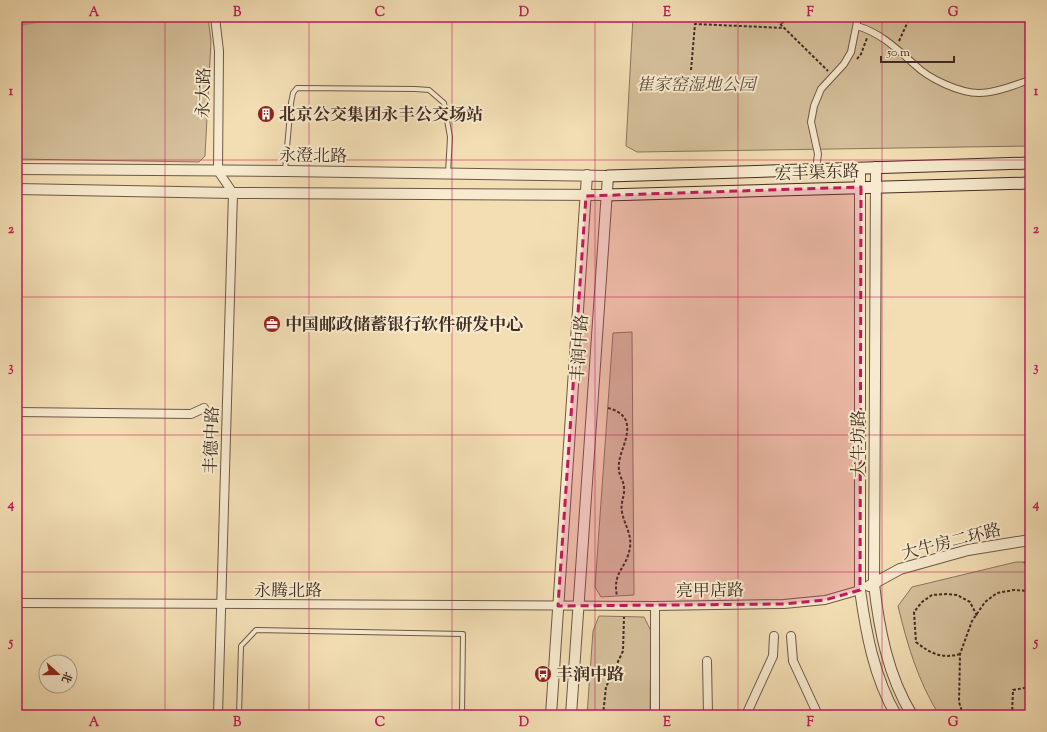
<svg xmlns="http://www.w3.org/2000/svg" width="1047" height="732" font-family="'Sorts Mill Goudy','Noto Serif SC',serif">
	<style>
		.green { fill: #d5c09b; stroke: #8a765f }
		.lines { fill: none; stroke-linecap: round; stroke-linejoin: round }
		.canal { stroke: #b6a183; stroke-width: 10 }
		.service-casing { stroke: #6d5847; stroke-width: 6 }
		.pedestrian-casing { stroke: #6d5847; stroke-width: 8 }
		.minor-casing { stroke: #6d5847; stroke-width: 10 }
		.tertiary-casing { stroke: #6d5847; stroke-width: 12 }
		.secondary-casing { stroke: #402c23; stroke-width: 13 }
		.path { stroke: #402c23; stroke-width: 2; stroke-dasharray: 3 2; stroke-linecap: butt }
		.service { stroke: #f7eace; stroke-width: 4 }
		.pedestrian { stroke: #f7eace; stroke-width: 6 }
		.minor { stroke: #f7eace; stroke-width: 8 }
		.tertiary { stroke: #f7eace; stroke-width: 10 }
		.secondary { stroke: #f7eace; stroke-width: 11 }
		.marked { fill: #c2185b; fill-opacity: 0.2; stroke: #c2185b; stroke-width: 3; stroke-dasharray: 8 5; stroke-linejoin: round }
		.grid { fill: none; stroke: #c2185b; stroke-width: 1; stroke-opacity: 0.55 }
		.labels { text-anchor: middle; stroke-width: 4; stroke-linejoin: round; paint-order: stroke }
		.park-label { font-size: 17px; font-style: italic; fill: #5e4a3b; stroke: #f7eace }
		.street-label { font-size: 17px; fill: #402c23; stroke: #f7eace }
		.poi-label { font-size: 17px; font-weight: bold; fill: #402c23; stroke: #f7eace; text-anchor: start }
		.neatline { fill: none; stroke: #c2185b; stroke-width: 1.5 }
		.grid-label { font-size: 13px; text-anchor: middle; font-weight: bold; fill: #c2185b }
	</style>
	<rect width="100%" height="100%" fill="#f3deb4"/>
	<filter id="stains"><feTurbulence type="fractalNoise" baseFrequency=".005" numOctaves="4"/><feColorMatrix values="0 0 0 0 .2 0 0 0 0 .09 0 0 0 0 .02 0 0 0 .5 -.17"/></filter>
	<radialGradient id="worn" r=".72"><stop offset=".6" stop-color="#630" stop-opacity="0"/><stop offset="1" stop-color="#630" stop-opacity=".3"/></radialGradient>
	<g class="green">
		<polygon points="17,17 208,17 211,41 205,156 199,162 17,159"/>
		<polygon points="633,17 1030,17 1030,146 637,152 626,146"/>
		<polygon points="632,332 634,595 601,597 595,587 613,333"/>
		<path d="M1016,562H1030V715H939C918,681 907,644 898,606L912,587Z"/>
		<polygon points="599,616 644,617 651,631 650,715 587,715 593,631"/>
	</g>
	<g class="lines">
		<polyline class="canal" points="17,22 40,17"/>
		<g class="service-casing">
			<g id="service">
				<polyline points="285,170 291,103 293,93 297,88 415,89 429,90 444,103 450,137 448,173"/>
				<polyline points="239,715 241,646 256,630 463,634 462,715"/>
			</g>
		</g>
		<g class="pedestrian-casing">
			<g id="pedestrian">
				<path d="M857,26C881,33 897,49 915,65C929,79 960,93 979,93C996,93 1014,85 1030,80"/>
				<polyline points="816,169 818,154 811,122 814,106 821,89 844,64 851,52 858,17"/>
			</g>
		</g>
		<g class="minor-casing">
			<g id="minor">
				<polyline points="215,17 219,51 218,171 233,193 218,715"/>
				<polyline points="17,412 191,414 204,408"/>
				<polyline points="17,603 655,606 784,604 825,600 860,590"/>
				<polyline points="655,606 655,715"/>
				<polyline points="791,636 793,661 818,715"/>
				<polyline points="707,661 708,715"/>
				<polyline points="746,715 773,656 774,636"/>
			</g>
		</g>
		<g class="tertiary-casing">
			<g id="tertiary">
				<path d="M876,167L874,584C879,629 888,676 912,715"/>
				<path d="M860,168V590C866,633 874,677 896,715"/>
				<polyline points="17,169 285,171 608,176 571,715"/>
				<polyline points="17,189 233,193 606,195"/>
				<polyline points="869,586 900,569 968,550 1030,540"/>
				<polyline points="551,715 587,175"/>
			</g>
		</g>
		<g class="secondary-casing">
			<g id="secondary">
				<polyline points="608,176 1030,163"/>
				<polyline points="606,195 1030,183"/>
			</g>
		</g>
		<g class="path">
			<polyline points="773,17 828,71"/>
			<polyline points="781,23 793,19 794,17"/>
			<polyline points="899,41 910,17"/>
			<polyline points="857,59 861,54 867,38"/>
			<polyline points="691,70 695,24 785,28"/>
			<path d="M608,408C616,410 626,415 627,425C629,441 617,455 619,470C619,476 624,481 624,488C625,496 620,503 622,512C624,524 632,534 630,547C627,569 612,571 617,596"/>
			<polyline points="1024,562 1030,567"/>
			<path d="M960,654C942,659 931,654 916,642L914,612L922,602L932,595L946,594L957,595L970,602L977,616"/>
			<polyline points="603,715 606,687 623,651 624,617"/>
			<polyline points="963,715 959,702 960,654 972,621 985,602 997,593 1014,590 1030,591"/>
			<polyline points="1012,715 1013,690 1030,687"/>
		</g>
		<use href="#service" class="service"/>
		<use href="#pedestrian" class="pedestrian"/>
		<use href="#minor" class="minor"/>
		<use href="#tertiary" class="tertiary"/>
		<use href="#secondary" class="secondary"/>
	</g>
	<path class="marked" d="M861,187L860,590L825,600L784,604L558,606L586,196Z"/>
	<path class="grid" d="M165,17V715M309,17V715M452,17V715M595,17V715M738,17V715M882,17V715M17,160H1030M17,297H1030M17,435H1030M17,572H1030"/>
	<defs>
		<g id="building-disc" transform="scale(0.9)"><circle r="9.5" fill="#8f2418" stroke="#f7eace"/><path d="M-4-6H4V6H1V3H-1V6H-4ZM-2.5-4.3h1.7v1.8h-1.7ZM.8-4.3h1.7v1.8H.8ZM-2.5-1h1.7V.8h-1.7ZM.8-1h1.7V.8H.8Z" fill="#fff"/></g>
		<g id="office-disc" transform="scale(0.9)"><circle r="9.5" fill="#8f2418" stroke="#f7eace"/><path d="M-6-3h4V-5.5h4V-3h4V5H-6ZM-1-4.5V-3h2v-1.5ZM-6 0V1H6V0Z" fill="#fff"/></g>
		<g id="bus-disc" transform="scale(0.9)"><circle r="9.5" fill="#8f2418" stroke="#f7eace"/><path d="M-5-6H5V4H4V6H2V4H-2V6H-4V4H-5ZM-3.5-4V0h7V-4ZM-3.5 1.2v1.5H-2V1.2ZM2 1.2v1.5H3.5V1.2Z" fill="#fff"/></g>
	</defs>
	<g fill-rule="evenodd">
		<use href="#building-disc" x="266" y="114"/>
		<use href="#office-disc" x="272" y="324"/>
		<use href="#bus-disc" x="543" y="674"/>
	</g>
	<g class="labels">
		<g class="park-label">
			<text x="696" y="90">崔家窑湿地公园</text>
		</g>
		<g class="street-label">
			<text transform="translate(203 93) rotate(-89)" y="6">永大路</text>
			<text transform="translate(313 155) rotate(1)" y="6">永澄北路</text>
			<text transform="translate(817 172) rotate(-2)" y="6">宏丰渠东路</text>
			<text transform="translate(579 348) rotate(-86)" y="6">丰润中路</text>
			<text transform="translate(211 440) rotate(-88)" y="6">丰德中路</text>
			<text transform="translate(858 444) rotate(-90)" y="6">大牛坊路</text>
			<text transform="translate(951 541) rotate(-14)" y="6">大牛房二环路</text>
			<text x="288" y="596">永腾北路</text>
			<text transform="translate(710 590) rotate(-1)" y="6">亮甲店路</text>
		</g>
		<g class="poi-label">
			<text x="279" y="120">北京公交集团永丰公交场站</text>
			<text x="285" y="330">中国邮政储蓄银行软件研发中心</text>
			<text x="556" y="680">丰润中路</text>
		</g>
	</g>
	<rect width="1047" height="732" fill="none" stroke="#f3deb4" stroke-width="44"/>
	<g transform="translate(58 674) rotate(111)"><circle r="19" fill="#f7eace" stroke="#ae9e8a"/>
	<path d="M0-3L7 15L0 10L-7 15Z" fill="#8f2418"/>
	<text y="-6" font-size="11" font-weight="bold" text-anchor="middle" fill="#402c23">北</text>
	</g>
	<path d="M881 56v6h73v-6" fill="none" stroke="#402c23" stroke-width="2"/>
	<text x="887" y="56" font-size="12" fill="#402c23" stroke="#f7eace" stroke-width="3" paint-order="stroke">50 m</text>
	<rect x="22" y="22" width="1003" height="688" class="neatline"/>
	<g class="grid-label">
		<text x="94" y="16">A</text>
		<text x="237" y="16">B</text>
		<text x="380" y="16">C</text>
		<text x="524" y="16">D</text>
		<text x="667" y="16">E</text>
		<text x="810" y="16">F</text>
		<text x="953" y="16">G</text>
		<text x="11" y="95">1</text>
		<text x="1036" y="95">1</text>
		<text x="11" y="233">2</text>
		<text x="1036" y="233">2</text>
		<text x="11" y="371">3</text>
		<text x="1036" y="371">3</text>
		<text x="11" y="508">4</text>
		<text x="1036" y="508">4</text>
		<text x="11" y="646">5</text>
		<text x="1036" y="646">5</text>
		<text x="94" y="726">A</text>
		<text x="237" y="726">B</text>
		<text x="380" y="726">C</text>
		<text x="524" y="726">D</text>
		<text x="667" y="726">E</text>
		<text x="810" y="726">F</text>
		<text x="953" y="726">G</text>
	</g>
	<rect width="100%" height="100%" filter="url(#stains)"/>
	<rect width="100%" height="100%" fill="url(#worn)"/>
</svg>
